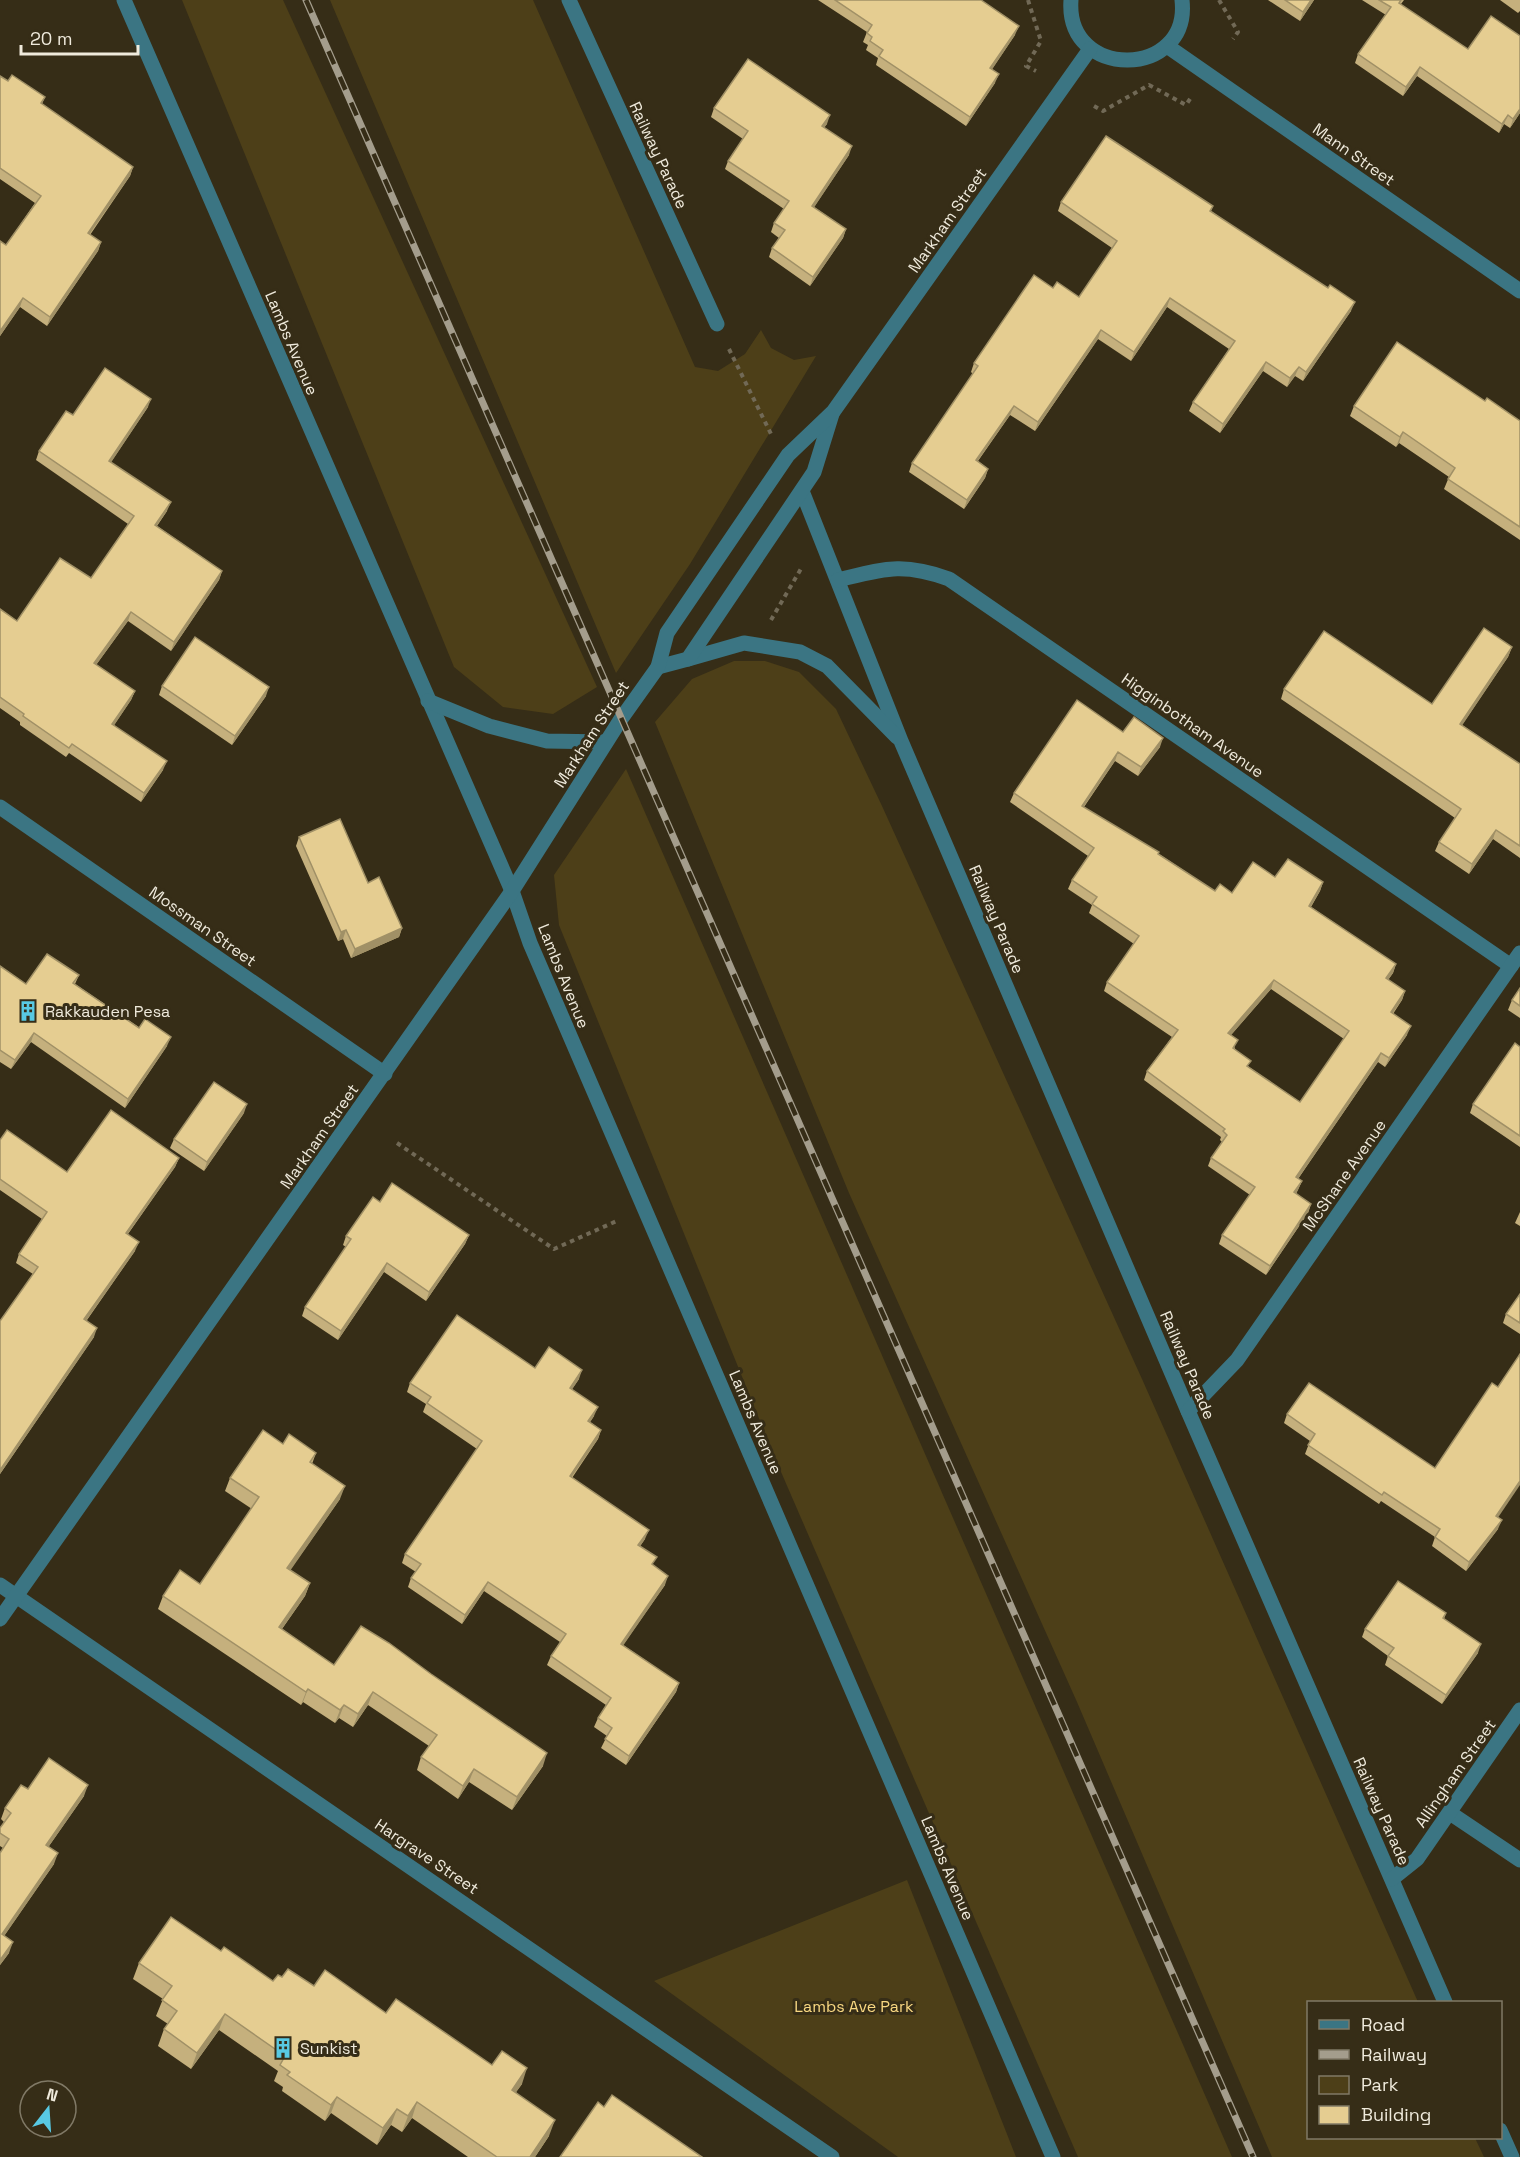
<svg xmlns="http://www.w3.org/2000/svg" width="1520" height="2157" font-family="'Space Grotesk',sans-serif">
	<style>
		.green { fill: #4d3f18 }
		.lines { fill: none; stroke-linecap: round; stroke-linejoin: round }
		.path { stroke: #716956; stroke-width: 4; stroke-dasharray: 4.5 4.5; stroke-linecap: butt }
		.minor { stroke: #3b7583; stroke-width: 15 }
		.rail-casing { stroke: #a49d8c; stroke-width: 7 }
		.rail { stroke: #362d17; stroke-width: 4.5; stroke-dasharray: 14; stroke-linecap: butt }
		.wall { fill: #c5b07d; fill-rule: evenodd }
		.shaded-wall { fill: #a09066 }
		.building { fill: #e5cd91; stroke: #a09066; stroke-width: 1.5; fill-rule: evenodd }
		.labels { text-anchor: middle; stroke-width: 6; stroke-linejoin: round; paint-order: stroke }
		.street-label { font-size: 16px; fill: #efeadc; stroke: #362d17 }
		.poi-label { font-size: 16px; fill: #efeadc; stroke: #362d17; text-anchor: start }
		.park-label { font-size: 16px; fill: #f9d882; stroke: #362d17 }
	</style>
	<rect width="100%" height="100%" fill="#362d17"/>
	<g class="green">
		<polygon points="182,0 283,0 597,687 553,714 503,707 454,667"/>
		<polygon points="330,0 533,0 695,367 718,371 745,354 761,330 771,348 794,360 816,356 690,564 616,673"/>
		<polygon points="734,661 765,661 799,672 836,709 882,806 1142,1379 1418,2002 1308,2002 1308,2138 1475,2138 1484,2157 1272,2157 1077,1702 849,1193 655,722 692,679"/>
		<polygon points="626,769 1232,2157 1078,2157 775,1458 559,925 554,875"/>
		<polygon points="907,1880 1016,2157 898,2157 654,1981"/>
	</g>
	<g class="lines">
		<g class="path">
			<polyline points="1028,0 1041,41 1026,66 1036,71"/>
			<polyline points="1219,0 1238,32 1233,39"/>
			<polyline points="1094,106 1103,111 1149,85 1186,105 1192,96"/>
			<polyline points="729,349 771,434"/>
			<polyline points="771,620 802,567"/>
			<polyline points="397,1143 554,1249 619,1220"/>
		</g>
		<g class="minor">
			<polyline points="124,0 512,891 530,943 1053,2157"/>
			<polyline points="569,0 717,324"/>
			<path d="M1071,0C1065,81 1191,79 1182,0"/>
			<polyline points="1167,46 1520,291"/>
			<polyline points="802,491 901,741 1188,1411 1445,2002"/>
			<path d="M838,580C884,569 902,562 949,579L1511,966"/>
			<polyline points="688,659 744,643 800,652 827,666 897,737"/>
			<polyline points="658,667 688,659 814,472 832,414"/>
			<polyline points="428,701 489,726 547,741 606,742"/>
			<polyline points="0,807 385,1074"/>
			<polyline points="1188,1411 1237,1360 1520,953"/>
			<polyline points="0,1585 832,2157"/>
			<polyline points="0,1619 512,891 621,719 658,667 667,633 788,455 833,412 1090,49"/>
			<polyline points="1450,1813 1520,1860"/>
			<polyline points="1392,1879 1417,1859 1520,1710"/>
			<polyline points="1500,2130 1512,2157"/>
		</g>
		<g class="rail-casing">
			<polyline id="rail" points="306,0 1253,2157"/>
		</g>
		<use href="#rail" class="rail"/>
	</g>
	<g class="wall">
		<polygon points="818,0 976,0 1015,35 992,69 995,83 966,126 876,65 878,58 866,50 868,45 863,42 867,32"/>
		<polygon points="1268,0 1314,0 1300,21"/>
		<polygon points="1362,0 1404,0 1401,4 1520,113 1510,128 1504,124 1499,133 1417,76 1403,96 1355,63 1358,54 1386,15"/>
		<polygon points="1500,0 1520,0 1520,11 1518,13"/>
		<polygon points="0,76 8,81 45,97 42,104 133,167 130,176 90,235 101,242 98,251 47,326 20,307 0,336 0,241 6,245 35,203 0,179"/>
		<polygon points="714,108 827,124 824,127 849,155 814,207 846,229 843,238 810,286 769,257 772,248 779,238 771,232 774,223 784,209 725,169 728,161 743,139 711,117"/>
		<polygon points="1061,202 1213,206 1211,211 1351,311 1303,381 1295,376 1287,387 1263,371 1220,433 1189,411 1193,402 1229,349 1167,307 1131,361 1098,339 1035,431 1010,415 978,461 988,469 985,478 964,509 909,472 912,463 973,374 971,372 974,363 1053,288 1079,297 1112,248 1058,211"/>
		<polygon points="1485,401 1520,421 1520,540 1444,489 1449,477 1399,443 1396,447 1350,416 1354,406"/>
		<polygon points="148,407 111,462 167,511 157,526 222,571 219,580 171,651 128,621 96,665 135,691 131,700 114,725 163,770 141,802 69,753 66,757 20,725 20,722 0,708 0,609 17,621 91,578 128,524 36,460 39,451 73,415"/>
		<polygon points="1512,647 1508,657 1462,725 1520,764 1520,858 1493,839 1469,874 1435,851 1439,842 1455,818 1281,699 1284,689 1432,704"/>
		<polygon points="162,686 266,696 232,745 159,695"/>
		<path d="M1123,732L1160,747L1138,776L1115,761L1084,807L1159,854L1215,891L1232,893L1275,877L1323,882L1320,891L1311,907L1396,964L1393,973L1388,980L1405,991L1402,1000L1393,1014L1407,1035L1385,1067L1378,1062L1298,1179L1302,1181L1296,1194L1311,1204L1308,1213L1266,1275L1219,1244L1222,1235L1250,1195L1208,1166L1211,1158L1222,1142L1220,1140L1221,1137L1144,1080L1147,1071L1172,1037L1104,991L1107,982L1134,944L1089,913L1092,905L1068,889L1072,880L1088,856L1010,802L1014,793ZM1271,989L1344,1039L1300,1102L1249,1067L1235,1049L1231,1035Z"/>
		<polygon points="299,837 368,883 402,928 399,937 351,958 343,939 338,941 296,846"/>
		<polygon points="0,966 26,984 79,975 75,984 167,1046 125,1108 31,1042 11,1069 0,1062"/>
		<polygon points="1520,988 1520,1018 1508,1010 1512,1000"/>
		<polygon points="1520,1047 1520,1147 1470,1113 1473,1104"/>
		<polygon points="244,1113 204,1171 170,1148 174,1139"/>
		<polygon points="0,1140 67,1172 179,1158 175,1167 128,1234 135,1251 87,1320 94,1337 0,1474 0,1321 33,1274 16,1263 19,1254 42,1219 0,1190"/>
		<polygon points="380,1202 469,1235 465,1244 426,1301 384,1272 338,1340 302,1316 305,1307 346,1247 343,1245 346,1236"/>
		<polygon points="1520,1212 1520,1226 1515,1223"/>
		<polygon points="1520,1294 1520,1334 1503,1323 1506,1314"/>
		<polygon points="535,1368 579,1379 572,1389 594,1416 590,1422 601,1430 598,1439 572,1478 645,1539 640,1546 665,1585 623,1645 679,1683 676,1692 626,1765 601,1748 607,1736 594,1727 598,1718 606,1705 547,1665 551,1656 560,1642 484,1591 462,1624 408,1587 411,1578 416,1572 402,1563 405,1554 477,1449 423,1412 426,1404 407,1392 410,1383"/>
		<polygon points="1287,1414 1498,1517 1498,1529 1466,1571 1432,1546 1435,1537 1381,1501 1379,1504 1305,1454 1310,1441 1284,1423"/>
		<polygon points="283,1444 316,1453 312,1464 340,1499 290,1570 310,1583 305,1596 282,1629 334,1665 543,1766 512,1810 469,1782 458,1799 417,1770 421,1757 429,1746 368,1705 353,1727 339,1718 335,1723 303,1702 301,1705 158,1609 163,1596 200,1584 252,1509 225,1491 230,1478"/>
		<polygon points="1446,1613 1444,1619 1478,1653 1442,1704 1385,1665 1388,1656 1362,1637 1365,1629"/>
		<polygon points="28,1789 84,1796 49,1846 54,1864 4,1936 9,1953 0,1965 3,1848 0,1846 0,1828 4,1822 1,1819 5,1808"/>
		<polygon points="221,1951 273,1981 282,1977 314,1986 386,2013 492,2065 522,2084 516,2092 549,2136 535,2157 468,2157 412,2118 402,2132 391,2125 377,2145 331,2113 325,2121 282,2091 283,2087 274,2081 278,2071 219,2030 191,2069 158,2046 164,2029 168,2024 156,2016 163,1999 133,1979 139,1963"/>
	</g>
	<g class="shaded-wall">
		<polygon points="1311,0 1314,0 1300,21 1303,12"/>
		<polygon points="1019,26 1015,35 987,77 990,68"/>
		<polygon points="1420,67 1417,76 1403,96 1406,87"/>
		<polygon points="999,74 995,83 966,126 970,117"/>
		<polygon points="1520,109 1520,113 1510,128 1513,119"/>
		<polygon points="830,115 827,124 819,135 822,126"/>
		<polygon points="1508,115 1504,124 1499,133 1502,124"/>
		<polygon points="852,146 849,155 809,215 812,206"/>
		<polygon points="133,167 130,176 84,242 88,233"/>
		<polygon points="846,229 843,238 810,286 813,277"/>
		<polygon points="101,242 98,251 47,326 50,317"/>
		<polygon points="23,298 20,307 0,336 0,331"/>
		<polygon points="1170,298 1167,307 1131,361 1134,352"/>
		<polygon points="1355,302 1351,311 1303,381 1306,372"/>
		<polygon points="1101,330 1098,339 1035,431 1038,422"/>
		<polygon points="1266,362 1263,371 1220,433 1223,424"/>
		<polygon points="1299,367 1295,376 1287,387 1290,378"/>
		<polygon points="151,399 148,407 106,470 109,461"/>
		<polygon points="1014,406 1010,415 972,469 976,460"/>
		<polygon points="1403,432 1399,443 1396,447 1400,437"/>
		<polygon points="988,469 985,478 964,509 967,500"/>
		<polygon points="171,502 167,511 151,534 155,525"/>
		<polygon points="222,571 219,580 171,651 174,642"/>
		<polygon points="131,612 128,621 91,672 94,663"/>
		<polygon points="1512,647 1508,657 1457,733 1460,724"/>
		<polygon points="269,687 266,696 232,745 235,736"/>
		<polygon points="135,691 131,700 109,733 112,724"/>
		<polygon points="1163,738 1160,747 1138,776 1141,767"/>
		<polygon points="1118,752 1115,761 1078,815 1082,806"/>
		<polygon points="167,761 163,770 141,802 144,793"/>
		<polygon points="1496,830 1493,839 1469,874 1472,864"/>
		<polygon points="1323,882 1320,891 1306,915 1309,906"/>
		<polygon points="402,928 399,937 351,958 355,949"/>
		<polygon points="346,930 343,939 338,941 341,932"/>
		<polygon points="1396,964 1393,973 1383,987 1386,978"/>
		<polygon points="1274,980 1271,989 1225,1042 1228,1033"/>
		<polygon points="1405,991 1402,1000 1387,1021 1391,1012"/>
		<polygon points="1411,1026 1407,1035 1385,1067 1389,1058"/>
		<polygon points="34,1033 31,1042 11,1069 15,1060"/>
		<polygon points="171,1037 167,1046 125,1108 128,1099"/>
		<polygon points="1381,1053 1378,1062 1293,1186 1296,1177"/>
		<polygon points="247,1104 244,1113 204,1171 207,1162"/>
		<polygon points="179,1158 175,1167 122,1242 126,1233"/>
		<polygon points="1302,1181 1298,1190 1291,1201 1294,1192"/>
		<polygon points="1311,1204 1308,1213 1266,1275 1270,1266"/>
		<polygon points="469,1235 465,1244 426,1301 429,1292"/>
		<polygon points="139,1242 135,1251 81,1328 84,1319"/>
		<polygon points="387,1263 384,1272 338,1340 341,1331"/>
		<polygon points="97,1328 94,1337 0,1474 0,1470"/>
		<polygon points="582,1370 579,1379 567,1397 570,1388"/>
		<polygon points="598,1407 594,1416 585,1430 588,1421"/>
		<polygon points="601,1430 598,1439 566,1485 570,1476"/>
		<polygon points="1520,1481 1520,1485 1493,1525 1496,1516"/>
		<polygon points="345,1486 340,1499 283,1581 287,1568"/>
		<polygon points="1502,1520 1498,1529 1466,1571 1469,1562"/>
		<polygon points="649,1530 645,1539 635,1554 638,1545"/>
		<polygon points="668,1576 665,1585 618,1653 621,1644"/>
		<polygon points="488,1582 484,1591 462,1624 465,1615"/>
		<polygon points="310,1583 305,1596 274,1640 279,1627"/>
		<polygon points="1481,1644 1478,1653 1442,1704 1446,1695"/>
		<polygon points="679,1683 676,1692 626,1765 629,1756"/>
		<polygon points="308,1689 303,1702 301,1705 306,1692"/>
		<polygon points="373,1692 368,1705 353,1727 358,1714"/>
		<polygon points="344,1705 339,1718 335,1723 340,1710"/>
		<polygon points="547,1753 543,1766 512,1810 517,1797"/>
		<polygon points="474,1769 469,1782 458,1799 463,1786"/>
		<polygon points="88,1785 84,1796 42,1856 46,1845"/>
		<polygon points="58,1853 54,1864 0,1942 2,1934"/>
		<polygon points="13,1942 9,1953 0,1965 0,1960"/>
		<polygon points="225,2014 219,2030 191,2069 197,2053"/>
		<polygon points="527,2068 522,2084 506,2106 512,2090"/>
		<polygon points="337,2097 331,2113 325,2121 331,2105"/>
		<polygon points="417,2102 412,2118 402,2132 408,2116"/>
		<polygon points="397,2109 391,2125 377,2145 383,2128"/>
		<polygon points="555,2120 549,2136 535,2157 530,2157"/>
	</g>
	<g class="building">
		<polygon points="835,0 981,0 1019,26 990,68 999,74 970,117 879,56 883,50 870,41 872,37 867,33 872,25"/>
		<polygon points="1285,0 1311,0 1303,12"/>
		<polygon points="1379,0 1401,0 1399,3 1468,49 1491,16 1520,36 1520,109 1513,119 1508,115 1502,124 1420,67 1406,87 1358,54 1391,7"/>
		<polygon points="748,59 830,115 822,126 852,146 812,206 846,229 813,277 772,248 785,230 774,223 789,201 728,161 748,131 714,108"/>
		<polygon points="12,75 45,97 41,103 133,167 88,233 101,242 50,317 23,298 0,331 0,241 6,245 41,196 0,168 0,76 8,81"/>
		<polygon points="1106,136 1213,206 1210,211 1328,288 1330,285 1355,302 1306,372 1299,367 1290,378 1266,362 1223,424 1193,402 1235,341 1170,298 1134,352 1101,330 1038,422 1014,406 976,460 988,469 967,500 912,463 978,366 974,363 1034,275 1053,288 1057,282 1079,297 1117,241 1061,202"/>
		<polygon points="1397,342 1485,401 1487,398 1520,421 1520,527 1448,479 1455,468 1403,432 1400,437 1354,406"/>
		<polygon points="105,368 151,399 109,461 171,502 155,525 222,571 174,642 131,612 94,663 135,691 112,724 167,761 144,793 72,744 69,748 23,716 24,714 0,697 0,609 17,621 60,558 91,578 134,516 39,451 66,411 73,415"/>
		<polygon points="1484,628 1512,647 1460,724 1520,764 1520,846 1496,830 1472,864 1439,842 1461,809 1284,689 1324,631 1432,704"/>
		<polygon points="195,637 269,687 235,736 162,686"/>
		<path d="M1077,700L1123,732L1134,717L1163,738L1141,767L1118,752L1082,806L1159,852L1158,854L1215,891L1220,884L1232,893L1253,862L1275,877L1288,859L1323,882L1309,906L1396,964L1386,978L1405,991L1391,1012L1411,1026L1389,1058L1381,1053L1296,1177L1302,1181L1294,1192L1311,1204L1270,1266L1222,1235L1255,1187L1211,1158L1227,1135L1223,1131L1225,1129L1147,1071L1178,1030L1107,982L1139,936L1092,904L1097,897L1072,880L1094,848L1014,793ZM1274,980L1349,1031L1300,1102L1247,1066L1251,1061L1233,1048L1238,1040L1228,1033Z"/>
		<polygon points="340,819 368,883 379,877 402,928 355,949 346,930 341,932 299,837"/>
		<polygon points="47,954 79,975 73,983 139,1028 145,1019 171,1037 128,1099 34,1033 15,1060 0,1050 0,966 26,984"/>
		<polygon points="1520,988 1520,1006 1512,1000"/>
		<polygon points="1515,1043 1520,1047 1520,1136 1473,1104"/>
		<polygon points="214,1082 247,1104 207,1162 174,1139"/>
		<polygon points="111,1110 179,1158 126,1233 139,1242 84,1319 97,1328 0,1470 0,1321 38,1267 19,1254 47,1212 0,1179 0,1140 7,1130 67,1172"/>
		<polygon points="392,1183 469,1235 429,1292 387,1263 341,1331 305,1307 351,1239 346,1236 373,1197 380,1202"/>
		<polygon points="1520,1294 1520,1323 1506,1314"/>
		<polygon points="457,1315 535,1368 549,1347 582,1370 570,1388 598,1407 588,1421 601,1430 570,1476 649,1530 638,1545 657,1557 652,1564 668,1576 621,1644 679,1683 629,1756 605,1739 612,1728 598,1718 611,1698 551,1656 566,1634 488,1582 465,1615 411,1578 421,1564 405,1554 482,1441 427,1403 431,1397 410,1383"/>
		<polygon points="1520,1354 1520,1481 1496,1516 1502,1520 1469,1562 1435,1537 1440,1529 1384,1492 1382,1495 1308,1445 1315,1434 1287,1414 1309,1383 1435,1468 1492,1383 1498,1387"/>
		<polygon points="263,1430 283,1444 289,1434 316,1453 310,1462 345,1486 287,1568 310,1583 279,1627 334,1665 361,1626 389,1643 431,1674 547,1753 517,1797 474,1769 463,1786 421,1757 437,1735 373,1692 358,1714 344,1705 340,1710 308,1689 306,1692 163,1596 180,1570 200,1584 259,1497 230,1478"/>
		<polygon points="1398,1581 1446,1613 1443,1618 1481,1644 1446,1695 1388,1656 1394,1648 1365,1629"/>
		<polygon points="49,1758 88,1785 46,1845 58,1853 2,1934 13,1942 0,1960 0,1853 9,1839 0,1833 0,1828 11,1813 5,1808 21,1785 28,1789"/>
		<polygon points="171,1917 221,1951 224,1947 273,1981 278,1975 282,1977 288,1969 314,1986 325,1970 386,2013 396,1999 492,2065 502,2051 527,2068 512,2090 555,2120 530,2157 497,2157 417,2102 408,2116 397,2109 383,2128 337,2097 331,2105 287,2075 290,2072 280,2065 285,2056 225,2014 197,2053 164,2029 177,2011 162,2000 172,1986 139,1963"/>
		<polygon points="612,2095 702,2157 560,2157 598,2102 604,2107"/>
	</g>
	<defs>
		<g id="building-bare" transform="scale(1.62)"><path d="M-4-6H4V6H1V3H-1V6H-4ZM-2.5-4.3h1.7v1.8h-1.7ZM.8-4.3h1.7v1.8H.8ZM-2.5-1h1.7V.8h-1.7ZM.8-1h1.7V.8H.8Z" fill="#58c9e3" stroke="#362d17" stroke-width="2.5" paint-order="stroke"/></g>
	</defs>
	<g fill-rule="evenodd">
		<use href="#building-bare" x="28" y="1011"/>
		<use href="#building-bare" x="283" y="2048"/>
	</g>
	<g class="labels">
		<g class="street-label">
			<text transform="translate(1354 154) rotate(35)" y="6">Mann Street</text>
			<text transform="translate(659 155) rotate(65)" y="6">Railway Parade</text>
			<text transform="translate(947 220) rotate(-55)" y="6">Markham Street</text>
			<text transform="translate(292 343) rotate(67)" y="6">Lambs Avenue</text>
			<text transform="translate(1193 725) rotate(35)" y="6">Higginbotham Avenue</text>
			<text transform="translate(591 734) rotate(-57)" y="6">Markham Street</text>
			<text transform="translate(997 919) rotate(67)" y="6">Railway Parade</text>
			<text transform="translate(203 926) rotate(35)" y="6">Mossman Street</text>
			<text transform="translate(564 976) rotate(68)" y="6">Lambs Avenue</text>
			<text transform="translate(319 1136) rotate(-55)" y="6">Markham Street</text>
			<text transform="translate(1344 1175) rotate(-55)" y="6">McShane Avenue</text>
			<text transform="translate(1188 1365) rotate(67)" y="6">Railway Parade</text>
			<text transform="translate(756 1422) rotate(67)" y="6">Lambs Avenue</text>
			<text transform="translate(1455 1773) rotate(-55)" y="6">Allingham Street</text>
			<text transform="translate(1382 1811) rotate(66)" y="6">Railway Parade</text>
			<text transform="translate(427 1856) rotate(34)" y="6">Hargrave Street</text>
			<text transform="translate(948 1868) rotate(67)" y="6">Lambs Avenue</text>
		</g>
		<g class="poi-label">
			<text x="45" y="1017">Rakkauden Pesa</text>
			<text x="300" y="2054">Sunkist</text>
		</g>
		<g class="park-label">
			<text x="854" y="2012">Lambs Ave Park</text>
		</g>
	</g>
	<rect x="1307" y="2001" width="195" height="138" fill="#362d17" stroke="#807966" stroke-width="1.5"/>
	<rect x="1319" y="2020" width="30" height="9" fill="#3b7583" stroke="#807966" stroke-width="1.5"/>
	<text x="1361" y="2031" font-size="18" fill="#efeadc">Road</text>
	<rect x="1319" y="2050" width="30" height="9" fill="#a49d8c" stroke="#807966" stroke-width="1.5"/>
	<text x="1361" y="2061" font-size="18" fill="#efeadc">Railway</text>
	<rect x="1319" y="2076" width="30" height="18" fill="#4d3f18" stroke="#807966" stroke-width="1.5"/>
	<text x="1361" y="2091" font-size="18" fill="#efeadc">Park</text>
	<rect x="1319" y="2106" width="30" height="18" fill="#e5cd91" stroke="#807966" stroke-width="1.5"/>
	<text x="1361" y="2121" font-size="18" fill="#efeadc">Building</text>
	<g transform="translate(48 2109) rotate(17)"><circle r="28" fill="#362d17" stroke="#807966" stroke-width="1.5"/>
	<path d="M0-4.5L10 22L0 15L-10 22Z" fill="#58c9e3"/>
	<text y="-9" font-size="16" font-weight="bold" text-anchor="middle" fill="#efeadc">N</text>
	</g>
	<path d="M21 45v9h117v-9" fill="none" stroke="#efeadc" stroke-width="3"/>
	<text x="30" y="45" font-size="18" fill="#efeadc" stroke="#362d17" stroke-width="4.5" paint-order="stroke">20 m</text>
</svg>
